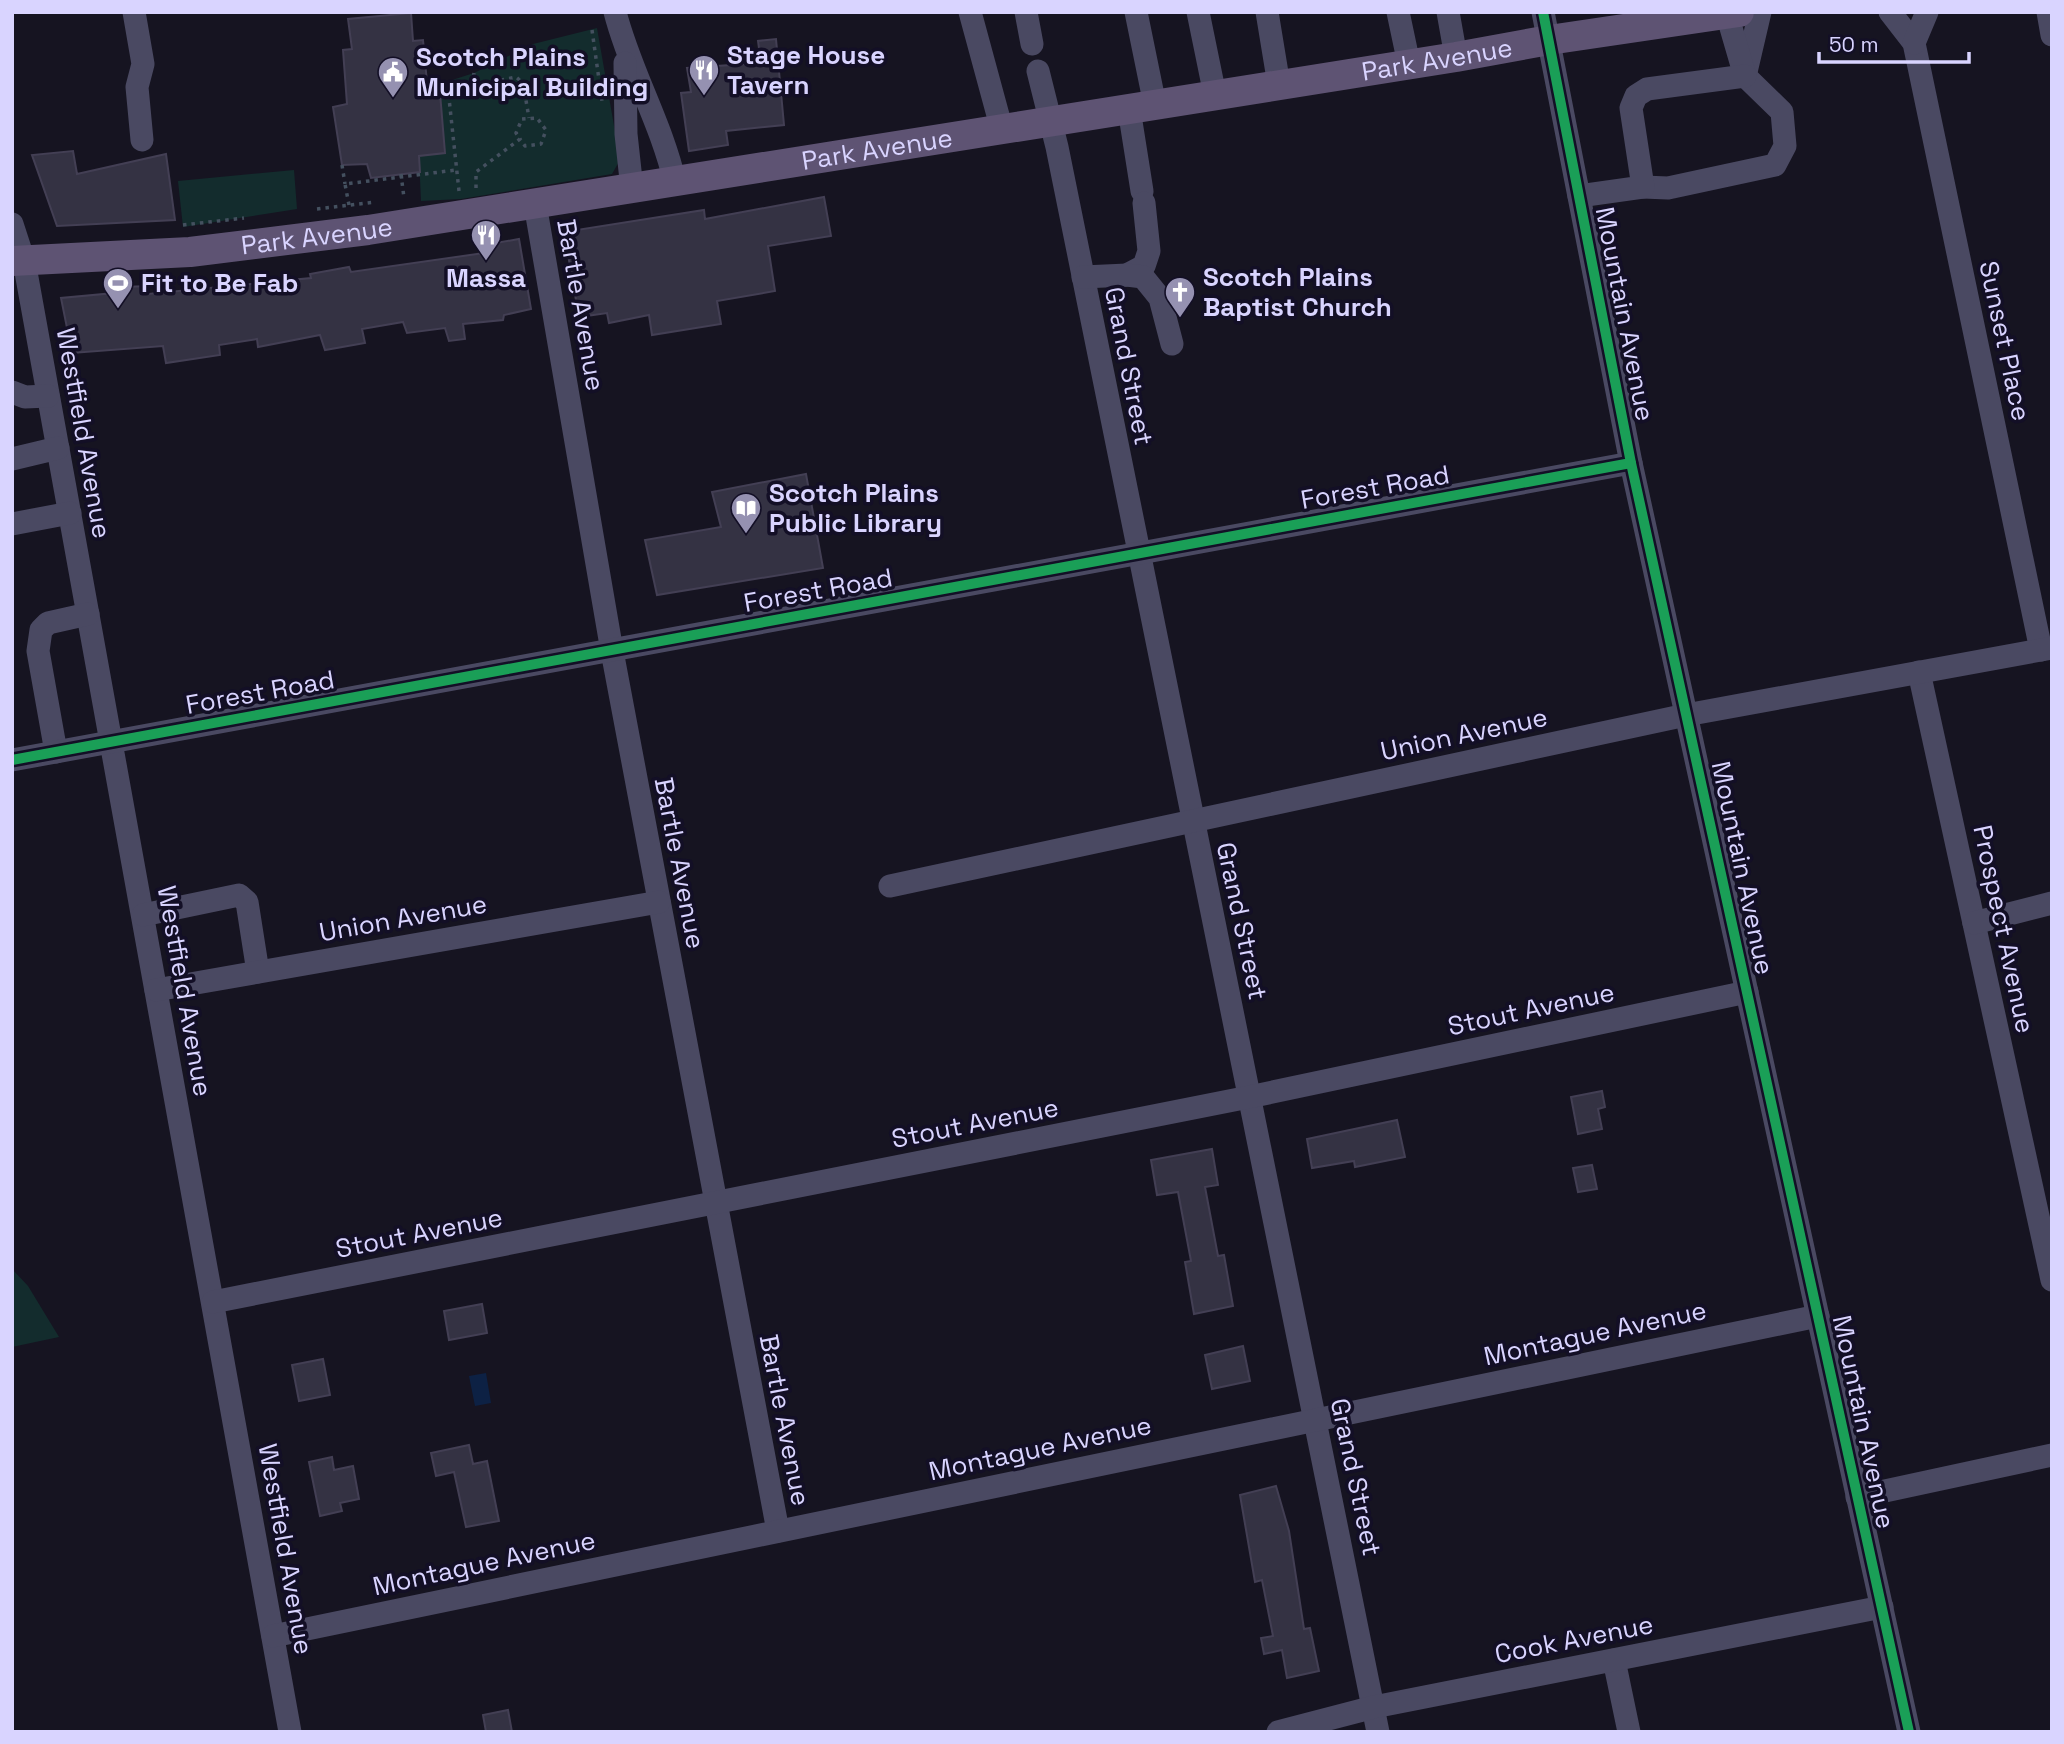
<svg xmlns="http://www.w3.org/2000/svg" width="2064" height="1744" font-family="'Space Grotesk',sans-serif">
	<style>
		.green { fill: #132c2d }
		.water { fill: #0d2144 }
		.building { fill: #343243; stroke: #433f54; stroke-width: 2 }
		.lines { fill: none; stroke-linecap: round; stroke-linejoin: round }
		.path { stroke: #44505f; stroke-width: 3.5; stroke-dasharray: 3.5 5; stroke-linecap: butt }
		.minor { stroke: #4a4962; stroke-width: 23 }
		.major { stroke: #5e5373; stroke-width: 30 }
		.cycleway-casing { stroke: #130f26; stroke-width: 15 }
		.cycleway { stroke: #1a9f57; stroke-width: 10 }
		.labels { text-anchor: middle; stroke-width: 7; stroke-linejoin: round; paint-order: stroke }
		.poi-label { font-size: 26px; font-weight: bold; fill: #d9d4ff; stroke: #130f26; text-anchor: start }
		.street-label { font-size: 26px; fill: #d9d4ff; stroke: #130f26 }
	</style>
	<rect width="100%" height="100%" fill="#161421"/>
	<g class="green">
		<polygon points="597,28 620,160 612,174 461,199 421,201 419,156 445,153 440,93 449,81 474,73 533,44"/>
		<polygon points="294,170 297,209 183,227 178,181"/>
		<polygon points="12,1269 28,1286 59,1337 12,1347"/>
	</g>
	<polygon class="water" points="486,1373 491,1403 475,1406 469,1376"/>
	<g class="building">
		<polygon points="411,13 413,41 423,40 428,93 440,93 445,153 419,156 420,172 371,178 367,164 342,165 333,107 347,104 343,50 352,49 348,19"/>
		<polygon points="776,39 784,125 726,131 728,145 689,151 681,93 691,92 687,68 761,63 758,41"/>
		<polygon points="73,151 77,174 166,154 175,220 57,226 32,155"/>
		<polygon points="824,197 831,236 768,246 775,291 717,301 721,324 652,335 649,315 609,323 607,313 579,317 564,232 704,210 705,219"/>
		<polygon points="519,239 531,309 504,315 503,320 463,324 465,339 449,341 445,328 407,333 403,322 362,329 365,343 325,350 320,335 258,347 257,339 219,345 220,355 166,363 163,346 72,353 61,298 125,292 125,287 147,286 148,294 311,278 310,274 349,267 351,272 491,252 490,244"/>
		<polygon points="806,474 823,568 657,595 645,540 721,527 712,492"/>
		<polygon points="1602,1091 1605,1107 1598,1109 1602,1129 1578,1134 1571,1097"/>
		<polygon points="1397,1120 1405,1157 1355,1167 1354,1161 1312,1168 1307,1139"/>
		<polygon points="1212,1149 1218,1185 1205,1187 1218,1256 1224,1255 1233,1306 1194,1314 1185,1262 1191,1261 1178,1192 1157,1195 1151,1160"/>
		<polygon points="1592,1165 1597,1189 1578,1192 1573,1168"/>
		<polygon points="482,1304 487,1333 449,1340 444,1311"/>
		<polygon points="1243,1346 1250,1381 1212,1389 1205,1355"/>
		<polygon points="323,1359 330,1395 299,1401 292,1365"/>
		<polygon points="469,1445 473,1464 487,1461 499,1521 466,1527 454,1472 436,1476 431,1453"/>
		<polygon points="332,1457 334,1470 353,1466 359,1499 340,1503 342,1511 320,1516 309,1462"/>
		<polygon points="1276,1486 1289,1531 1304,1629 1310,1628 1319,1671 1287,1678 1282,1650 1264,1654 1261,1638 1273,1636 1262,1580 1255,1582 1240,1495"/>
		<polygon points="508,1710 512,1732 486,1732 483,1715"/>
	</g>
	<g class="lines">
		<g class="path">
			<polyline points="592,30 602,101"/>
			<polyline points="474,73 472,86 516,77 523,83 529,118"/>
			<polyline points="342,165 345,184"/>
			<polyline points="401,174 404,198"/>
			<polyline points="476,188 476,172 520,139 516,133 522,119 537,118 546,130 541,144 525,146 520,139"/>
			<polyline points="459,191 448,89 472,86"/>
			<polyline points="349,205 345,184 456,170"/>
			<polyline points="317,209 376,202"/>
			<polyline points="183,225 244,218"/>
		</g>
		<g class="minor">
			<polyline points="134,12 143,64 137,87 142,140"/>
			<path d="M615,12C630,71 662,124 675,183"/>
			<polyline points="970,12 1002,130"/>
			<polyline points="1026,12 1032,44"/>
			<polyline points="1136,12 1155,105"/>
			<polyline points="1198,12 1215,95"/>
			<polyline points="1267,12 1279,85"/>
			<polyline points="1398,12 1409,64"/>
			<polyline points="1448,12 1456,57"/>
			<polyline points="1543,12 1631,463 1909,1732"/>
			<polyline points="1890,12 1914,43 2041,650"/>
			<polyline points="2048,12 2052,35"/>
			<polyline points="1914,43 1927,12"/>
			<polyline points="625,63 626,134 632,189"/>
			<polyline points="1038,71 1057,147 1378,1732"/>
			<polyline points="1746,72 1760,12"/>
			<polyline points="1129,109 1142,191"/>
			<polyline points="1643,187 1668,188 1775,165 1785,146 1782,112 1745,76 1727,14"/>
			<polyline points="1579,196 1643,187 1631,108 1636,96 1647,89 1745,76"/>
			<polyline points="535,204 612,651 778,1531"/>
			<polyline points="12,224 24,261 290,1732"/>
			<polyline points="1127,275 1144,266 1149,251 1144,203"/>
			<polyline points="1083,277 1127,275 1143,277 1160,298 1172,344"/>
			<polyline points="12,392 25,397 48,396"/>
			<polyline points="12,459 58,448"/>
			<polyline points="12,524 70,513"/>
			<polyline points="1919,672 2052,1280"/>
			<polyline points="56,752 38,651 41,630 48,623 88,614"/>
			<polyline points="12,760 1631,463"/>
			<polyline points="890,886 1686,715 2052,648"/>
			<polyline points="143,915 239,895 247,902 258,972"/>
			<polyline points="1974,923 2052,903"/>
			<polyline points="156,990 659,902"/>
			<polyline points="213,1302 1249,1097 1747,992"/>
			<polyline points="1857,1497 2052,1455"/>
			<polyline points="273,1636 1818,1316"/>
			<polyline points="1614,1660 1629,1732"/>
			<polyline points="1278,1732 1374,1707 1882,1607"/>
		</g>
		<path class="major" id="s1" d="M12,261L190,252L368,230L1456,57L1549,40L1739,12"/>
		<g class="cycleway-casing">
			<g id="cycleway">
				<polyline points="1543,12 1631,463 1909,1732"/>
				<polyline points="12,760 1631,463"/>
			</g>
		</g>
		<use href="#cycleway" class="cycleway"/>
	</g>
	<defs>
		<g id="restaurant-pin" transform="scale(1.575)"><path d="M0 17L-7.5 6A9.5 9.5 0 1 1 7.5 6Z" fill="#9591b1" stroke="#130f26"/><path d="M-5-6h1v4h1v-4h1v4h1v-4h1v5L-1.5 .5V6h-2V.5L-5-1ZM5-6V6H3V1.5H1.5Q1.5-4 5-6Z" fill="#fff"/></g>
		<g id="civic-pin" transform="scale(1.575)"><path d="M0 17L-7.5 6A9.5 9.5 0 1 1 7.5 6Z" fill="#9591b1" stroke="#130f26"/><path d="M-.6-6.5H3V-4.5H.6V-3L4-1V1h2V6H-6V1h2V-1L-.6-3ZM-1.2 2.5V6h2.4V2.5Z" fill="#fff"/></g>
		<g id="stadium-pin" transform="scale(1.575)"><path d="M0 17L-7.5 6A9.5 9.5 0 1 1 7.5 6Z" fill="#9591b1" stroke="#130f26"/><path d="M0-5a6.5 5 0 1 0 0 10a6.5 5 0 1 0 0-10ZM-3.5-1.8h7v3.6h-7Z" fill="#fff"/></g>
		<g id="church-pin" transform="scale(1.575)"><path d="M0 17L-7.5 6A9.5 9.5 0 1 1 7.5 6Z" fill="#9591b1" stroke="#130f26"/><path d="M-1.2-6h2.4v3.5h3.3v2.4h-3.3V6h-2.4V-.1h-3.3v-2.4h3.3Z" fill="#fff"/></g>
		<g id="library-pin" transform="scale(1.575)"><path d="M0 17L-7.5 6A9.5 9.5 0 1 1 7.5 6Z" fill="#9591b1" stroke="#130f26"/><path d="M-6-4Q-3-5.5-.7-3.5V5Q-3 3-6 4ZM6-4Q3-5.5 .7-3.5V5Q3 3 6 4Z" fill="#fff"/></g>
	</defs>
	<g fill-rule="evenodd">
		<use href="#restaurant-pin" x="704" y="70"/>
		<use href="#civic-pin" x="393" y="72"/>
		<use href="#restaurant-pin" x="486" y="235"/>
		<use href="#stadium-pin" x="118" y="283"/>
		<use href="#church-pin" x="1180" y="292"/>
		<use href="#library-pin" x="746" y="508"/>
	</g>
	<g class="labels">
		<g class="poi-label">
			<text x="727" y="64">Stage House<tspan x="727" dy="30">Tavern</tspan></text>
			<text x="416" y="66">Scotch Plains<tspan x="416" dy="30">Municipal Building</tspan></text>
			<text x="1203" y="286">Scotch Plains<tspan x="1203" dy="30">Baptist Church</tspan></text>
			<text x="486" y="287" text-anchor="middle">Massa</text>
			<text x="141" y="292">Fit to Be Fab</text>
			<text x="769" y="502">Scotch Plains<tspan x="769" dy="30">Public Library</tspan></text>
		</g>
		<g class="street-label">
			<text dy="9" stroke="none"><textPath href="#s1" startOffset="1440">Park Avenue</textPath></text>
			<text dy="9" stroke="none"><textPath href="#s1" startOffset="873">Park Avenue</textPath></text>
			<text dy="9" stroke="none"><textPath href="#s1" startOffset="306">Park Avenue</textPath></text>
			<text transform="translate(581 305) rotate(80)" y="9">Bartle Avenue</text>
			<text transform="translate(1625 314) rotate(79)" y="9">Mountain Avenue</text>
			<text transform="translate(2005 341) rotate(78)" y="9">Sunset Place</text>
			<text transform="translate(1129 366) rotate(79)" y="9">Grand Street</text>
			<text transform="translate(84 433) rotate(80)" y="9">Westfield Avenue</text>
			<text transform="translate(1375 487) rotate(-10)" y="9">Forest Road</text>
			<text transform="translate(818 590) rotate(-10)" y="9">Forest Road</text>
			<text transform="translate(260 692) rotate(-10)" y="9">Forest Road</text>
			<text transform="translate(1464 734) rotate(-12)" y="9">Union Avenue</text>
			<text transform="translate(680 863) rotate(79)" y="9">Bartle Avenue</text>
			<text transform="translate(1743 868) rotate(78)" y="9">Mountain Avenue</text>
			<text transform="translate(403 918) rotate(-10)" y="9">Union Avenue</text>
			<text transform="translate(1242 921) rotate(78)" y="9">Grand Street</text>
			<text transform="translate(2004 929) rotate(78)" y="9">Prospect Avenue</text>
			<text transform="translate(185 991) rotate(80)" y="9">Westfield Avenue</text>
			<text transform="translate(1531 1009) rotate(-12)" y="9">Stout Avenue</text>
			<text transform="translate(975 1123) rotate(-11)" y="9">Stout Avenue</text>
			<text transform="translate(419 1233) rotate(-11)" y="9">Stout Avenue</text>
			<text transform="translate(1595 1333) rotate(-12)" y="9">Montague Avenue</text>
			<text transform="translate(785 1420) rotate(79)" y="9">Bartle Avenue</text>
			<text transform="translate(1864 1422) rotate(78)" y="9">Mountain Avenue</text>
			<text transform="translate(1040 1448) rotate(-12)" y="9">Montague Avenue</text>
			<text transform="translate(1356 1477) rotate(78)" y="9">Grand Street</text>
			<text transform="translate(286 1549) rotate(80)" y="9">Westfield Avenue</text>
			<text transform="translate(484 1563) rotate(-12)" y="9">Montague Avenue</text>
			<text transform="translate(1574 1639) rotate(-11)" y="9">Cook Avenue</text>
		</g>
	</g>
	<rect width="2064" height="1744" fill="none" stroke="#d9d4ff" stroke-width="28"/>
	<path d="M1819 52v10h150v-10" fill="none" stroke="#d9d4ff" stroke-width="3.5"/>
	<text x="1829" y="52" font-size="21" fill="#d9d4ff" stroke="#130f26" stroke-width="5" paint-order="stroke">50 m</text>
</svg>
